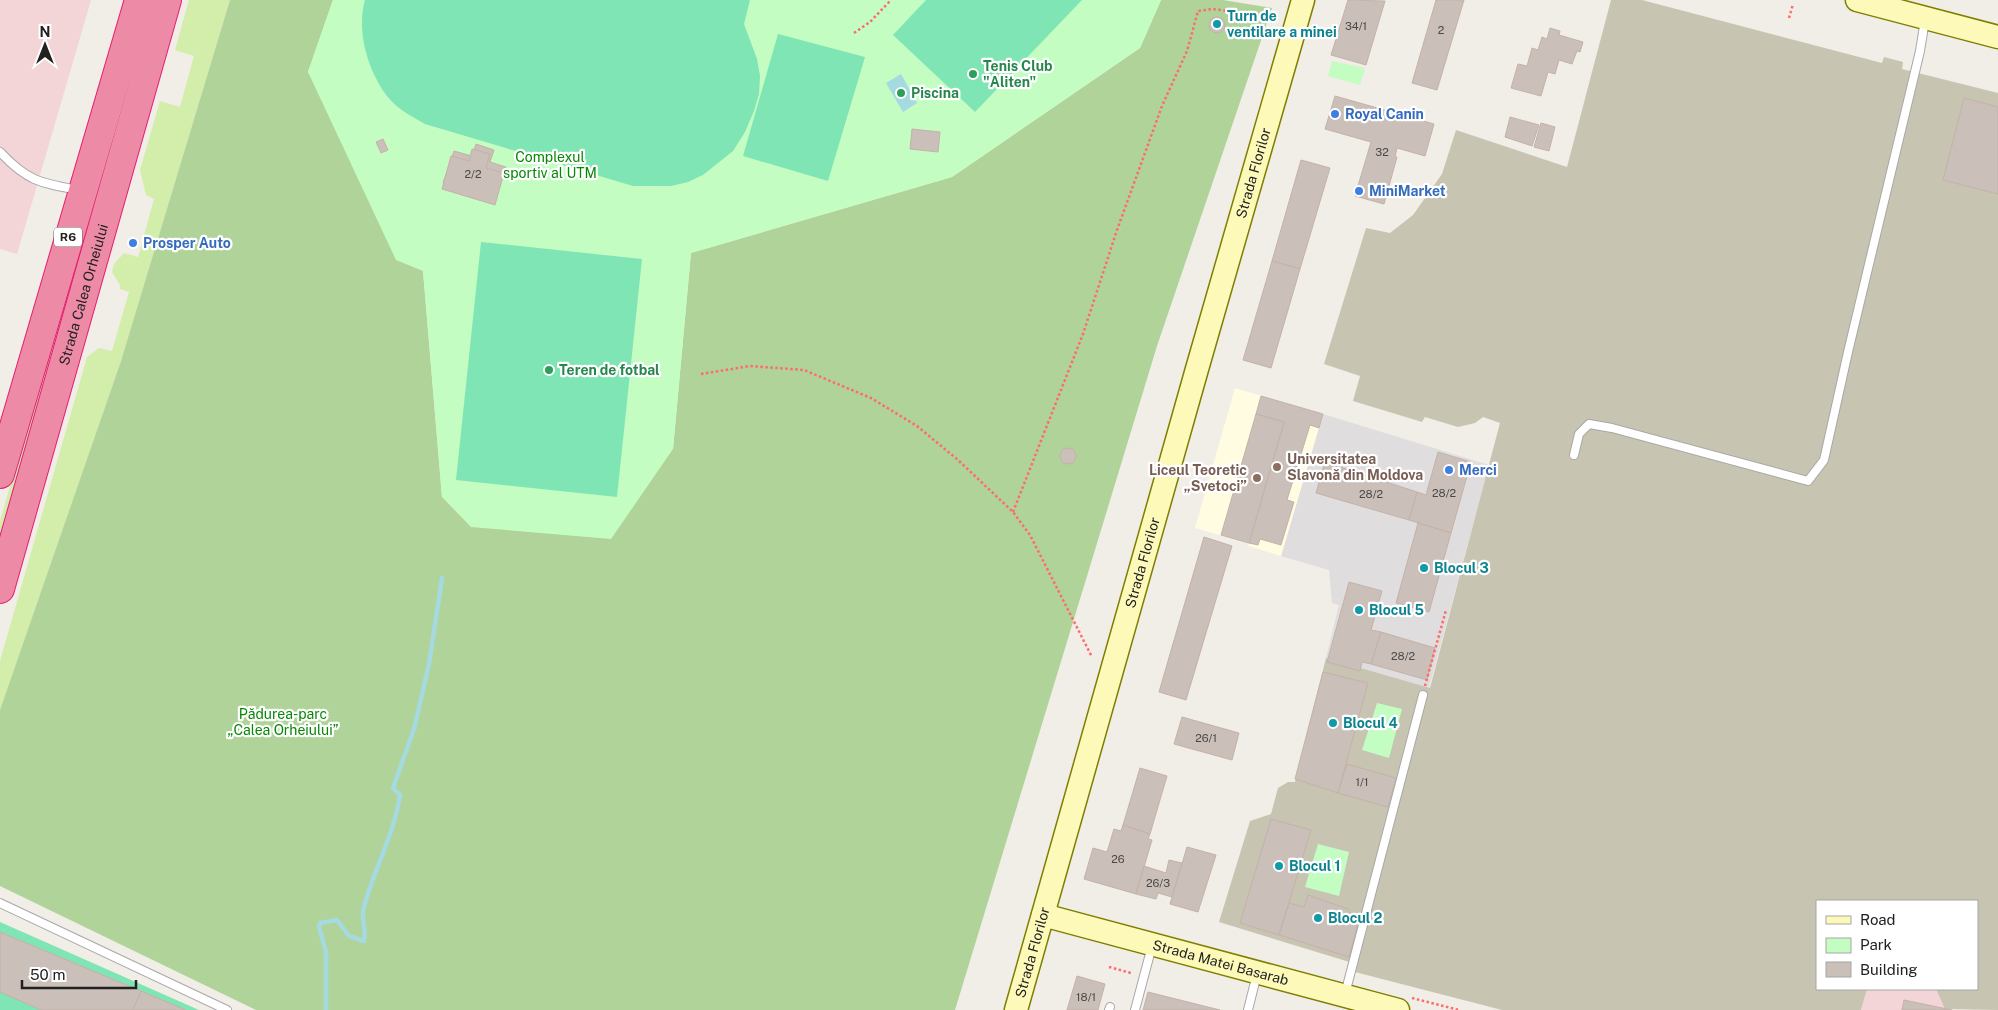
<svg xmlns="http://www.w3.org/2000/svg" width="1998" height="1010" font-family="'Public Sans',sans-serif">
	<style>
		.residential { fill: #dfddde }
		.commercial { fill: #f3d5d7 }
		.education { fill: #fffce2 }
		.construction { fill: #c7c5b1 }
		.grass { fill: #d2eeaa }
		.forest { fill: #b0d399 }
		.park { fill: #c3fdc2 }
		.pitch { fill: #80e5b4 }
		.water { fill: #a5dae1 }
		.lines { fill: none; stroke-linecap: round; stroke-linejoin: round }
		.stream { stroke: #a5dae1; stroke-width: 4.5 }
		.building { fill: #cabfb9; stroke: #c4b2a8 }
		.lane-casing { stroke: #a8a8a8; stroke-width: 10 }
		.secondary-casing { stroke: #7e7f00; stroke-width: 25 }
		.highway-casing { stroke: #e61d75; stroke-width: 30 }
		.path { stroke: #ff6b6a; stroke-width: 2.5; stroke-dasharray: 2.5 2.5; stroke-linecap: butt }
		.lane { stroke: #fff; stroke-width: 8 }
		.secondary { stroke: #fdfab9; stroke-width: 22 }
		.highway { stroke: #ed8aa6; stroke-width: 28 }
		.culture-dot { fill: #0f9aa8; stroke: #fff; stroke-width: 2 }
		.leisure-dot { fill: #2e9e5b; stroke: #fff; stroke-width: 2 }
		.shop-dot { fill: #3f7fe0; stroke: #fff; stroke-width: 2 }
		.education-dot { fill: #8d6e63; stroke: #fff; stroke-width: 2 }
		.labels { text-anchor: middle; stroke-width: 4.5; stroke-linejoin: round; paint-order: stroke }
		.number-label { font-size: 11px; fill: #4b4847 }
		.shield { fill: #fff; stroke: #646464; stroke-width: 1 }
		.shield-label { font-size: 12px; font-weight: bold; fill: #212121 }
		.culture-label { font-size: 14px; font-weight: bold; fill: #0d838f; stroke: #fff; text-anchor: start }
		.leisure-label { font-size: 14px; font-weight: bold; fill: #27864d; stroke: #fff; text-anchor: start }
		.shop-label { font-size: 14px; font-weight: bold; fill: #366cbe; stroke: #fff; text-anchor: start }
		.park-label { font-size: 14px; fill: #078805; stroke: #fff }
		.street-label { font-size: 14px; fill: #212121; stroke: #fff }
		.education-label { font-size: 14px; font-weight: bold; fill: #785e54; stroke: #fff; text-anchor: start }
	</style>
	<rect width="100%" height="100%" fill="#f1ede7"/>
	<polygon class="residential" points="1323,414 1489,465 1429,688 1326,658 1339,605 1332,603 1329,570 1281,556"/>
	<g class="commercial">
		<polygon points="0,0 91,0 17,254 0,249"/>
		<polygon points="1867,989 1938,989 1945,1008 1954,1010 1861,1010"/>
	</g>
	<polygon class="education" points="1235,388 1323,414 1281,556 1248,546 1249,543 1195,528"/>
	<polygon class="construction" points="1611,0 1642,0 1882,63 1884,57 1903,62 1902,69 1998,93 1998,1010 1945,1009 1937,991 1938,989 1977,989 1977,901 1817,901 1817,989 1867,989 1861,1010 1502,1010 1355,972 1356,964 1219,922 1250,821 1271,814 1278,788 1288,782 1295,782 1326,658 1430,688 1500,423 1483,417 1475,423 1458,427 1425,417 1422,422 1353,401 1360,376 1324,364 1366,228 1390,233 1413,215 1442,174 1456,130 1567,167"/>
	<g class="grass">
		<polygon points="189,0 230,0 121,361 0,710 0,661 87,357 99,348 112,351 129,292 120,289 120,285 112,272 114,264 124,253 138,257 154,199 146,195 140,170 160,101 180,107 194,56 175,50"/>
		<polygon points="66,292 70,293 0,542 0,521"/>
	</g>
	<polygon class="forest" points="230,0 333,0 308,72 423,271 442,497 673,449 691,253 952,177 1140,48 1161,0 1223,0 1272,8 1157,346 955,1010 256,1010 0,886 0,710 121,361"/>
	<g class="park">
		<polygon points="333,0 1161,0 1140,48 952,177 691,253 673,449 611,539 471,527 442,497 423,271 396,260 308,72"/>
		<polygon points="1332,61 1365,68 1360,85 1328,76"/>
		<polygon points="1377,703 1402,709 1389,758 1362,750"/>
		<polygon points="1318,844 1349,852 1339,896 1305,887"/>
	</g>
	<g class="pitch">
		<path d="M365,0H750L744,24L757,59L760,76L759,94L754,111L745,132L733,151L703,175L688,182L671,186H633L425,124C411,116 397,109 387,96C368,71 356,31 365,0Z"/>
		<polygon points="926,0 1082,0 975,112 893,35"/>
		<polygon points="778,34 865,57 828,181 743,156"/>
		<polygon points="481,242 642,259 617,497 456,480"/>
		<polygon points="0,922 199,1010 0,1010"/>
	</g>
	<polygon class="water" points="901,74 917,103 903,112 886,83"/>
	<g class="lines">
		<path class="stream" d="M326,1010V952L319,927L320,923L337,920L349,936L364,941C367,929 360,919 364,907C374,869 394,835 400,795L393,788L414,729L429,664L442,578"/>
	</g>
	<g class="building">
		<polygon points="1348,0 1385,1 1366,65 1331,55"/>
		<polygon points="1436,0 1464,0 1437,90 1412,83"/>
		<circle cx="1217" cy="25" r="8"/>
		<polygon points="1550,28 1560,31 1559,35 1583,42 1580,52 1577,51 1572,64 1559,60 1555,74 1548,72 1541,96 1511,88 1518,64 1527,66 1532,48 1538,50 1542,37 1547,39"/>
		<polygon points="1335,96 1434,124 1425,156 1397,148 1395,157 1397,157 1384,204 1355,196 1371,142 1325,129"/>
		<polygon points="1964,98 1998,107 1998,194 1943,180"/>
		<polygon points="1510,117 1539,125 1532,146 1505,137"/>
		<polygon points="1541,123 1555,127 1549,151 1534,147"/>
		<polygon points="912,129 940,132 938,152 910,149"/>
		<polygon points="383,139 388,150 381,153 376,142"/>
		<polygon points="476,144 494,150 490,162 506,167 495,200 443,183 454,151 472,156"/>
		<polygon points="472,149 490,154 486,168 504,173 495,205 442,189 451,156 469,161"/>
		<polygon points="1301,160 1330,168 1300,269 1272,261"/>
		<polygon points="1272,261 1300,269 1271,368 1243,360"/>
		<polygon points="1261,396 1323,414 1319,428 1310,425 1287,500 1294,502 1281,545 1260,539 1258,545 1249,543 1284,422 1256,414"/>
		<polygon points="1256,414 1284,422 1249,543 1221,535"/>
		<circle cx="1068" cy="456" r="8"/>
		<polygon points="1438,452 1471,462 1451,533 1409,520 1417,492 1426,495"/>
		<polygon points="1325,462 1417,492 1409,520 1316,493"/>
		<polygon points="1418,523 1451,533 1429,612 1396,603"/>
		<polygon points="1204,537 1232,546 1186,700 1159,692"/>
		<polygon points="1349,582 1382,591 1371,630 1381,632 1371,664 1362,662 1360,671 1327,662"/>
		<polygon points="1381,632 1435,648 1427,680 1371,664"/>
		<polygon points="1323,672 1368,683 1338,793 1295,779"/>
		<polygon points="1182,717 1239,733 1232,760 1174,744"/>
		<polygon points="1347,764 1396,778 1388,807 1338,793"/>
		<polygon points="1140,768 1167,776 1150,834 1123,825"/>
		<polygon points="1271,819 1311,830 1279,935 1240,923"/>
		<polygon points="1123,825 1150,834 1148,839 1152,840 1136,894 1084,879 1093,848 1107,852 1114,829 1121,831"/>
		<polygon points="1187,847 1216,855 1198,912 1170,904"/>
		<polygon points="1169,860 1182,863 1172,897 1158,893 1156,899 1136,894 1144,866 1166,873"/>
		<polygon points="1308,895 1348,909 1357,928 1349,957 1279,935 1289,903 1304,907"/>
		<polygon points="0,932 141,991 133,1010 41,1010 0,992"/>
		<polygon points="1077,976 1105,984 1098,1010 1067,1010"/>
		<polygon points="141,991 186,1010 133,1010"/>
		<polygon points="1148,992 1220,1010 1143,1010"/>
		<polygon points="1904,1000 1952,1010 1902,1010"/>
	</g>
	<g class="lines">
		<g class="lane-casing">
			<g id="lane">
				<path d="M0,152C27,181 40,183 78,190"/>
				<polyline points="1574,455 1579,434 1589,424 1612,428 1808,481 1824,460 1848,352 1920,51 1925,20"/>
				<polyline points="0,903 227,1010"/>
				<polyline points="1345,994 1423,695"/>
				<polyline points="1109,1010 1110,1007"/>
				<polyline points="1135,1010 1152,946"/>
				<polyline points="1248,1010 1257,974"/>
			</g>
		</g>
		<g class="secondary-casing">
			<g id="secondary">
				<polyline points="1857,0 1998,37"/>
				<path id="s1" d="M1043,915L1398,1010"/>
				<path id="s2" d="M1016,1010L1197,369L1303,0"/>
			</g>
		</g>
		<g class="highway-casing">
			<g id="highway">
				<polyline points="0,474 139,0"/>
				<path id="s3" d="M0,589L167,0"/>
			</g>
		</g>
		<g class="path">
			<polyline points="1789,18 1793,4"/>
			<polyline points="854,33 870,22 891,0"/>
			<polyline points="701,374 750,366 804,370 871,398 917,426 958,460 1013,512 1030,535 1092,657"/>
			<polyline points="1013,512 1083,334 1117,230 1162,106 1187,51 1198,11 1213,9 1278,18"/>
			<polyline points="1425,686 1446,610"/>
			<polyline points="1109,967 1131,973"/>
			<polyline points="1412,998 1459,1010"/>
		</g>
		<use href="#lane" class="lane"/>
		<use href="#secondary" class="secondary"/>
		<use href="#highway" class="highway"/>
	</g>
	<g class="culture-dot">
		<circle cx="1217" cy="24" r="5"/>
		<circle cx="1424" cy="568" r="5"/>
		<circle cx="1359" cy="610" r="5"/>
		<circle cx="1333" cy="723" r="5"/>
		<circle cx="1279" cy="866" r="5"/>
		<circle cx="1318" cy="918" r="5"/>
	</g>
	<g class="leisure-dot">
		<circle cx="973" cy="74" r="5"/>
		<circle cx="901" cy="93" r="5"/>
		<circle cx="549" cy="370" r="5"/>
	</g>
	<g class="shop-dot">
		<circle cx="1335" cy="114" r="5"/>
		<circle cx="1359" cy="191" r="5"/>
		<circle cx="133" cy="243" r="5"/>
		<circle cx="1449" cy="470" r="5"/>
	</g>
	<g class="education-dot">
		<circle cx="1277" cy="467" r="5"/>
		<circle cx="1257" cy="478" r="5"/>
	</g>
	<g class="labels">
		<g class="number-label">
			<text x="1356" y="30">34/1</text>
			<text x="1441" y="34">2</text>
			<text x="1382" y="156">32</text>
			<text x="473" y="178">2/2</text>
			<text x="1444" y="497">28/2</text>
			<text x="1371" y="498">28/2</text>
			<text x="1403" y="660">28/2</text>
			<text x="1206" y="742">26/1</text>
			<text x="1362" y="786">1/1</text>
			<text x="1118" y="863">26</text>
			<text x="1158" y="887">26/3</text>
			<text x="1086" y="1001">18/1</text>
		</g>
		<rect class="shield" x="54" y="227.5" width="28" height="19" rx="4"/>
		<g class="shield-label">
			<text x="68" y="241">R6</text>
		</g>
		<g class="culture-label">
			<text x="1227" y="21">Turn de<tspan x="1227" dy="16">ventilare a minei</tspan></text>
			<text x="1434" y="573">Blocul 3</text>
			<text x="1369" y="615">Blocul 5</text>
			<text x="1343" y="728">Blocul 4</text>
			<text x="1289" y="871">Blocul 1</text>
			<text x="1328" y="923">Blocul 2</text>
		</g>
		<g class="leisure-label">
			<text x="983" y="71">Tenis Club<tspan x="983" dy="16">"Aliten"</tspan></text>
			<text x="911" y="98">Piscina</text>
			<text x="559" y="375">Teren de fotbal</text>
		</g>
		<g class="shop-label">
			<text x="1345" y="119">Royal Canin</text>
			<text x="1369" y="196">MiniMarket</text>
			<text x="143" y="248">Prosper Auto</text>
			<text x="1459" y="475">Merci</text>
		</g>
		<g class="park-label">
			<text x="550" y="162">Complexul<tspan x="550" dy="16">sportiv al UTM</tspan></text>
			<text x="283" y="719">Pădurea-parc<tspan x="283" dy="16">„Calea Orheiului”</tspan></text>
		</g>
		<g class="street-label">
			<text dy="5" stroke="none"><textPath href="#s2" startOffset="870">Strada Florilor</textPath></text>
			<text dy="5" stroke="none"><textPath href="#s3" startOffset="306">Strada Calea Orheiului</textPath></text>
			<text dy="5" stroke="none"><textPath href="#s2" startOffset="465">Strada Florilor</textPath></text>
			<text dy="5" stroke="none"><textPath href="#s2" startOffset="60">Strada Florilor</textPath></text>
			<text dy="5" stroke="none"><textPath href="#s1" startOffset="184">Strada Matei Basarab</textPath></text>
		</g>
		<g class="education-label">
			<text x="1287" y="464">Universitatea<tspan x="1287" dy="16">Slavonă din Moldova</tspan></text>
			<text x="1247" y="475" text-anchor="end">Liceul Teoretic<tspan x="1247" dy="16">„Svetoci”</tspan></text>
		</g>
	</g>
	<rect x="1816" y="900" width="162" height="90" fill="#ffffff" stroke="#a6a6a6"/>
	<rect x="1826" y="916" width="25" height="8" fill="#fdfab9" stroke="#a6a6a6"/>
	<text x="1860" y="925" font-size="15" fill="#212121">Road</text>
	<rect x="1826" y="938" width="25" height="15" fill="#c3fdc2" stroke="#a6a6a6"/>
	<text x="1860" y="950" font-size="15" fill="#212121">Park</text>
	<rect x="1826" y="962" width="25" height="15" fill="#cabfb9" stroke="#a6a6a6"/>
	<text x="1860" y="975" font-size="15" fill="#212121">Building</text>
	<g transform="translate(45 45)" stroke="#ffffff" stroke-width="4" paint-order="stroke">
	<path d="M0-4L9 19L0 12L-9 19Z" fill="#212121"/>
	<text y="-8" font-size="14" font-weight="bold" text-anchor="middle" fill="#212121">N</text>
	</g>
	<path d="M22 980v8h114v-8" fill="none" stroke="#212121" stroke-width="2.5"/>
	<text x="30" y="980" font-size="15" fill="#212121" stroke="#ffffff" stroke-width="4" paint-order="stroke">50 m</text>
</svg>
